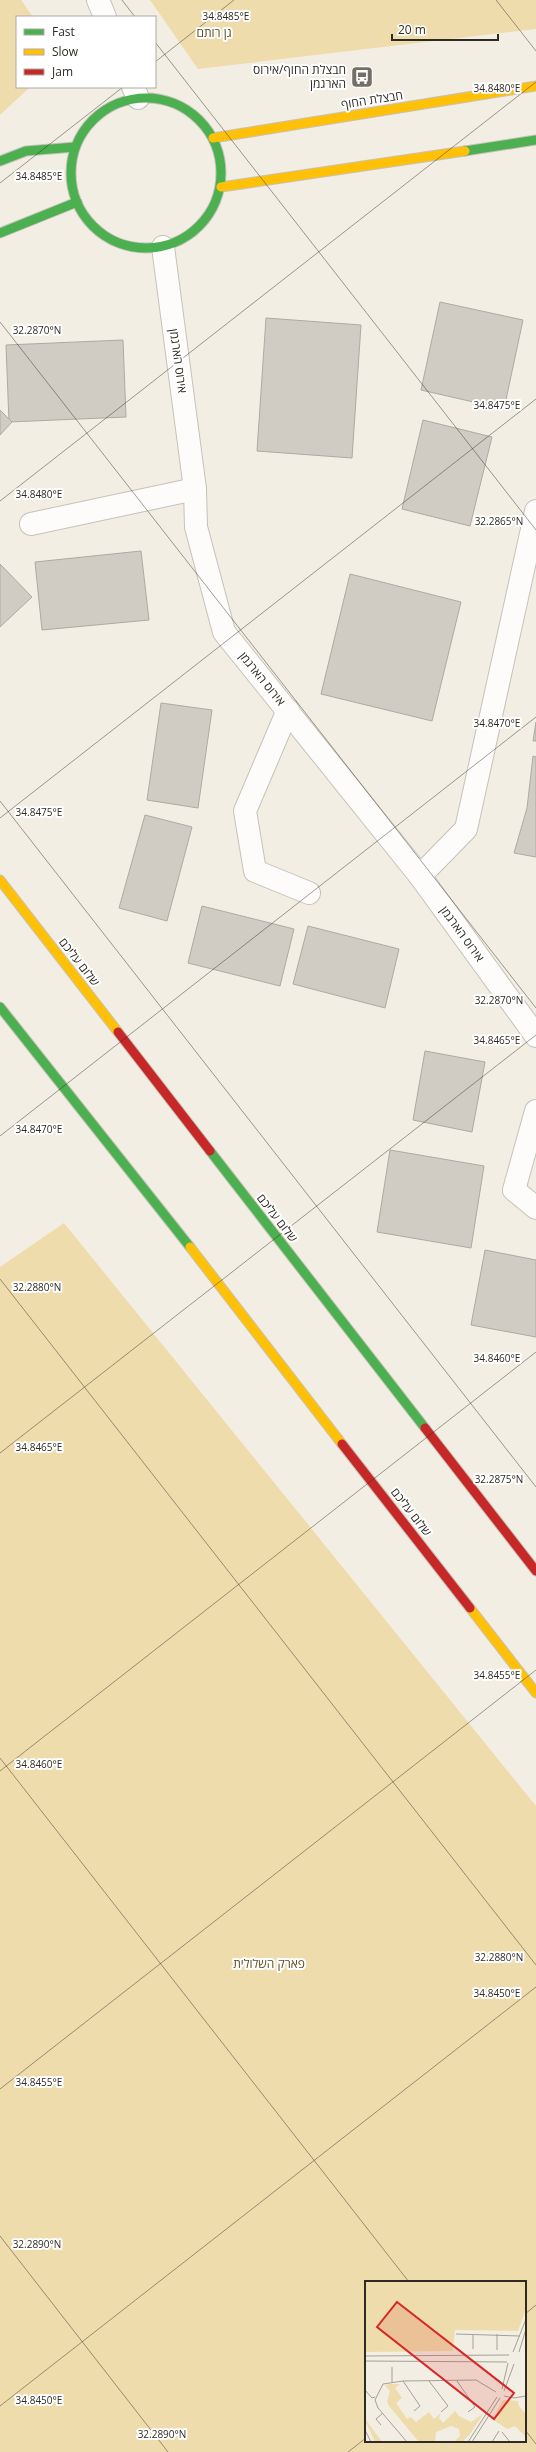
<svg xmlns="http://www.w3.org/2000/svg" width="536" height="2452" font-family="'Open Sans',Heebo,sans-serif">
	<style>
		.green { fill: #efdcac; fill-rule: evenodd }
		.building { fill: #d0ccc3; stroke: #aeaaa2 }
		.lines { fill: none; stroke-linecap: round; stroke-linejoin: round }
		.street-casing { stroke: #c6c2b9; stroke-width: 24 }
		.fast-casing { stroke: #c6c2b9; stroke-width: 11 }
		.slow-casing { stroke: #c6c2b9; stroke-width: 11 }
		.jam-casing { stroke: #c6c2b9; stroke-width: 11 }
		.street { stroke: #fdfcfb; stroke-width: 22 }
		.fast { stroke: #4caf50; stroke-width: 9 }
		.slow { stroke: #ffc107; stroke-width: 9 }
		.jam { stroke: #c62828; stroke-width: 9 }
		.ticks { fill: none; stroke: #2f2b23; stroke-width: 1; stroke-opacity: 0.45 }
		.labels { text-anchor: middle; stroke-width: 4; stroke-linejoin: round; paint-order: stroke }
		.park-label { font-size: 12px; fill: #5b4b21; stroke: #fff }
		.poi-label { font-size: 12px; fill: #2f2b23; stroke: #fff; text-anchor: end }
		.street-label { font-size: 12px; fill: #2f2b23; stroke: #fff }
		.inset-road { fill: none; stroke: #a5a096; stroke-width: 1 }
		.view { fill: #d62828; fill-opacity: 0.15; stroke: #d62828; stroke-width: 2 }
		.inset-edge { fill: none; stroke: #2f2b23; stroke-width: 2 }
		.ticks-label { font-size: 10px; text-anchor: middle; fill: #2f2b23; stroke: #fff; stroke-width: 4; stroke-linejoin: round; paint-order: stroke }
	</style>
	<rect width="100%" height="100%" fill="#f3eee3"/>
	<g class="green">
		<polygon points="0,0 21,0 33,17 17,17 17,87 30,87 0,115"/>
		<polygon points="150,0 536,0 536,29 198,69"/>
		<path d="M64,1223L536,1806V2452H0V1267ZM366,2282H525V2441H366Z"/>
	</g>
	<g class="building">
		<polygon points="440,302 523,320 504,409 421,390"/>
		<polygon points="266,318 361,325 352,458 257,451"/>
		<polygon points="123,340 126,417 9,422 6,345"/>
		<polygon points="0,410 12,422 0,435"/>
		<polygon points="423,420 492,437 470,526 402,509"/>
		<polygon points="141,551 149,620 42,630 35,562"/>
		<polygon points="0,564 32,597 0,627"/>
		<polygon points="350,574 461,602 432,721 321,694"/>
		<polygon points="161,703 212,710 198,808 147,800"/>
		<polygon points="536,722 536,741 533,741"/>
		<polygon points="533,756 536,757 536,857 514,853 527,808"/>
		<polygon points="145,815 192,827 167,921 119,908"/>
		<polygon points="202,906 294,929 280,986 188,963"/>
		<polygon points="308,926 399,949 385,1008 293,984"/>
		<polygon points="425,1051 485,1062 472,1132 413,1120"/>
		<polygon points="390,1150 484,1166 471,1248 377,1232"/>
		<polygon points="485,1250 536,1260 536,1337 471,1325"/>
	</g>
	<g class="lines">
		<g class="street-casing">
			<g id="street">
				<polyline points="98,0 105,17"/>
				<polyline points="133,87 138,98"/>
				<polyline points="163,247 195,489 196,527 224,632 420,876 536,1036"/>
				<polyline points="31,524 195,489"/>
				<polyline points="288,710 245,811 255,871 309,893"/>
				<polyline points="420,876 466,829 536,511"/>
				<polyline points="536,1111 514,1190 536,1208"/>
			</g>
		</g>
		<g class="fast-casing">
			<g id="fast">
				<circle cx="146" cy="173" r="75"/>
				<polyline points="465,151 536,140"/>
				<polyline points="0,161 26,151 75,147"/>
				<polyline points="0,233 77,202"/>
				<polyline points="0,1007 190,1247"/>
				<polyline points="210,1151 425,1428"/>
			</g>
		</g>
		<g class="slow-casing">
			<g id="slow">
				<polyline points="213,138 536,86"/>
				<polyline points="221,187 465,151"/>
				<polyline points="0,880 118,1032"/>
				<polyline points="190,1247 342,1444"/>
				<polyline points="470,1608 536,1693"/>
			</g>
		</g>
		<g class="jam-casing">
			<g id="jam">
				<polyline points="118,1032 210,1151"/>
				<polyline points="425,1428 536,1571"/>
				<polyline points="342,1444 470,1608"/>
			</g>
		</g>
		<use href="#street" class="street"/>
		<use href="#fast" class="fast"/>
		<use href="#slow" class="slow"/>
		<use href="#jam" class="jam"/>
	</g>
	<path class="ticks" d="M122,0L135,17M496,0L536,51M155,42L536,530M155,62L234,0M0,183L123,87M0,322L536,1008M0,501L536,82M0,801L536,1487M0,818L536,399M0,1136L536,717M0,1279L536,1965M0,1453L536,1035M0,1758L409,2282M0,1771L536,1352M0,2089L536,1670M0,2236L168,2452M525,2314L536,2305M0,2406L536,1987M525,2430L536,2444M348,2452L366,2438"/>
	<defs>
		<g id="bus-square" transform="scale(1.15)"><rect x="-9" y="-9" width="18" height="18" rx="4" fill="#746f66" stroke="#fff"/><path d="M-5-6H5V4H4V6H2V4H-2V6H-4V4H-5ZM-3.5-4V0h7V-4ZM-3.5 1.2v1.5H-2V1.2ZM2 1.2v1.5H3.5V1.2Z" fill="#fff"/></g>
	</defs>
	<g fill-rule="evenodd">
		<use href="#bus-square" x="362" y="77"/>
	</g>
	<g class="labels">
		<g class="park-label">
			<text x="214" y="37">גן רותם</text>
			<text x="269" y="1968">פארק השלולית</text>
		</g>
		<g class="poi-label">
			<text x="346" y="74">חבצלת החוף/אירוס<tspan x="346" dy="14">הארגמן</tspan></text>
		</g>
		<g class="street-label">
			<text transform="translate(372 100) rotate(-9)" y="4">חבצלת החוף</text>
			<text transform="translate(178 361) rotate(82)" y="4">אירוס הארגמן</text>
			<text transform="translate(262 679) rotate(51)" y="4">אירוס הארגמן</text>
			<text transform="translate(462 934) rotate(54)" y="4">אירוס הארגמן</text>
			<text transform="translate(79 962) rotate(52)" y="4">שלום עליכם</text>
			<text transform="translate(277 1218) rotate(52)" y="4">שלום עליכם</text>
			<text transform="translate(411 1512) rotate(52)" y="4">שלום עליכם</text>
		</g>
	</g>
	<g transform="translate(365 2281)">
		<rect width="161" height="161" fill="#f3eee3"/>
		<path d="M0,0H161V28L153,50L90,49L88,70L0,71ZM25,103H35L30,107L37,117L31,122L42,138L46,136L51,141L64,131L69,138L76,132L74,137L78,142L90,130L94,135L106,141L118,133L105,153L97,161H89L95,155L94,148L86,145L71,151L70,161H54L24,125L22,120L25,110L20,104ZM138,119L153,120L154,125L161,133V156L150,145L142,148L127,138ZM0,125L1,139L17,161H10L0,139Z" fill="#efdcac"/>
		<path class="inset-road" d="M91,53L155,55M132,53V69M108,68V53M148,71L161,38M154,71L161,48M0,75L144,74M0,80L142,81M38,100L55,125L49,130M64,100L83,125L76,131M92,100L110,126L103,131M27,101V86M137,108L143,82M0,109L7,117L10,116M139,110L149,83M139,115L149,117L161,115M16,144L11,138L18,132M0,149L6,161M137,151L145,161M42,161L13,127L10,119L18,103L38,100L111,99L131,111M103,161L132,116M107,161L135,117M127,161L134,150"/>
		<path class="view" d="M32,21L149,112L129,138L12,46Z"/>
		<rect width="161" height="161" class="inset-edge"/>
	</g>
	<g class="ticks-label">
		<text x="226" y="20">34.8485°E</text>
		<text x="497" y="92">34.8480°E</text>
		<text x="39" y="180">34.8485°E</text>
		<text x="37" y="334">32.2870°N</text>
		<text x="497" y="409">34.8475°E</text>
		<text x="39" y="498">34.8480°E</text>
		<text x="499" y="525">32.2865°N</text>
		<text x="497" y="727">34.8470°E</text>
		<text x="39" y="816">34.8475°E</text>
		<text x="499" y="1004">32.2870°N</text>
		<text x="497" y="1044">34.8465°E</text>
		<text x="39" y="1133">34.8470°E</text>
		<text x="37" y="1291">32.2880°N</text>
		<text x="497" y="1362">34.8460°E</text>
		<text x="39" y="1451">34.8465°E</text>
		<text x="499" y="1483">32.2875°N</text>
		<text x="497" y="1679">34.8455°E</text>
		<text x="39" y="1768">34.8460°E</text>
		<text x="499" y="1961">32.2880°N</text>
		<text x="497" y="1997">34.8450°E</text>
		<text x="39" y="2086">34.8455°E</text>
		<text x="37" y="2248">32.2890°N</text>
		<text x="39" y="2404">34.8450°E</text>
		<text x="162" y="2438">32.2890°N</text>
	</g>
	<rect x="16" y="16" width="140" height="72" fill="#ffffff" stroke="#acaaa7"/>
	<rect x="24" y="29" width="20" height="6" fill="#4caf50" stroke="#acaaa7"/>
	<text x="52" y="36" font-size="12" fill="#2f2b23">Fast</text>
	<rect x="24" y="49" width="20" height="6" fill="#ffc107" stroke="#acaaa7"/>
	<text x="52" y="56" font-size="12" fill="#2f2b23">Slow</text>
	<rect x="24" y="69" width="20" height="6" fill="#c62828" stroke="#acaaa7"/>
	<text x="52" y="76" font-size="12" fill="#2f2b23">Jam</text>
	<path d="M392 34v6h106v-6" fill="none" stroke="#2f2b23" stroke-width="2"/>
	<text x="398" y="34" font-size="12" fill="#2f2b23" stroke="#ffffff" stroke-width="3" paint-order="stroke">20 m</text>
</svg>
